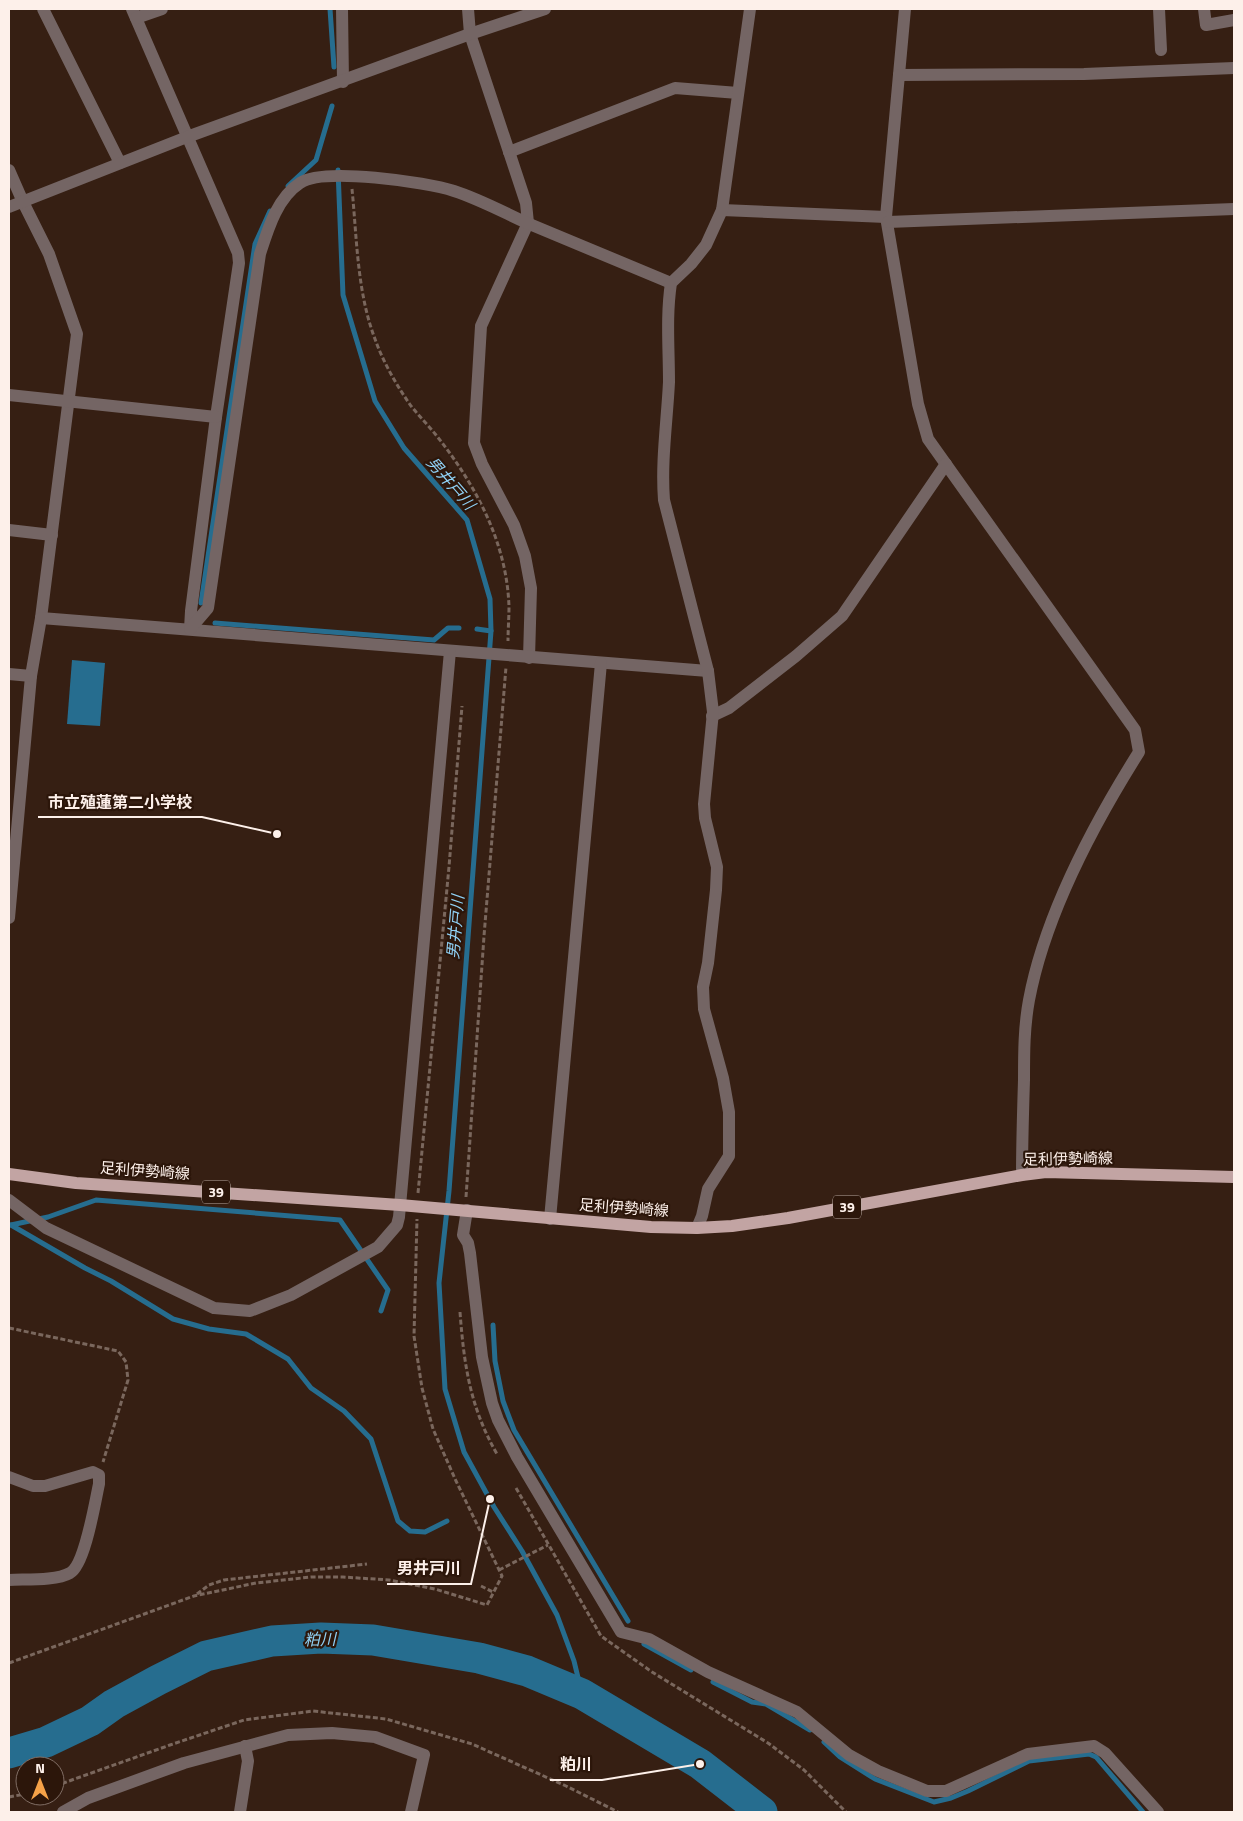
<svg xmlns="http://www.w3.org/2000/svg" width="1243" height="1821" font-family="'Titillium Web','Noto Sans JP',sans-serif">
	<style>
		.water { fill: #266d8f }
		.lines { fill: none; stroke-linecap: round; stroke-linejoin: round }
		.stream { stroke: #266d8f; stroke-width: 5 }
		.river { stroke: #266d8f; stroke-width: 31 }
		.path { stroke: #7a675d; stroke-width: 3; stroke-dasharray: 5 2.5; stroke-linecap: butt }
		.minor { stroke: #746564; stroke-width: 12 }
		.major { stroke: #c2a4a3; stroke-width: 12 }
		.labels { text-anchor: middle; stroke-width: 4.5; stroke-linejoin: round; paint-order: stroke }
		.shield { fill: #2c160a; stroke: #beafa7; stroke-width: 1 }
		.shield-label { font-size: 14px; font-weight: bold; fill: #fdf0ea }
		.street-label { font-size: 15px; fill: #fdf0ea; stroke: #2c160a }
		.water-label { font-size: 16px; font-style: italic; fill: #90d1f5; stroke: #2c160a }
		.leader { fill: none; stroke: #fdf0ea; stroke-width: 2 }
		.callout-dot { fill: #fdf0ea; stroke: #2c160a; stroke-width: 2 }
		.callout-label { font-size: 16px; text-anchor: middle; font-weight: bold; fill: #fdf0ea; stroke: #2c160a; stroke-width: 4.5; stroke-linejoin: round; paint-order: stroke }
	</style>
	<rect width="100%" height="100%" fill="#361f13"/>
	<polygon class="water" points="72,660 105,663 100,726 67,724"/>
	<g class="lines">
		<g class="stream">
			<polyline points="330,9 334,67"/>
			<polyline points="338,170 343,295 375,401 404,448 467,520 490,599 491,631 449,1191 439,1283 445,1389 464,1452 494,1507 522,1551 557,1615 574,1661 582,1694"/>
			<polyline points="288,186 316,160 332,106"/>
			<polyline points="201,603 255,244 270,211"/>
			<polyline points="215,623 434,640 448,628 459,628"/>
			<polyline points="477,629 491,631"/>
			<polyline points="11,1225 85,1268 111,1281 173,1319 209,1329 246,1334 288,1359 311,1388 344,1411 371,1439 398,1521 410,1531 425,1532 447,1521"/>
			<polyline points="11,1225 48,1217 96,1200 340,1220 388,1290 381,1311"/>
			<polyline points="493,1325 495,1361 503,1401 514,1430 628,1621"/>
			<polyline points="644,1644 691,1670"/>
			<polyline points="713,1682 752,1702 766,1704 810,1730"/>
			<polyline points="824,1742 840,1757 875,1779 934,1802 951,1798 968,1791 1029,1761 1089,1754 1096,1757 1143,1812"/>
		</g>
		<polyline class="river" points="9,1753 46,1742 90,1721 114,1704 158,1680 206,1656 272,1641 321,1638 373,1640 479,1658 527,1671 582,1694 700,1764 762,1812"/>
		<g class="path">
			<path d="M352,189C357,239 357,292 375,339C383,362 397,386 411,406C419,416 428,425 436,435C475,484 507,542 509,607C509,618 508,630 508,641"/>
			<polyline points="418,1193 449,867 462,706"/>
			<polyline points="466,1197 484,936 506,667"/>
			<path d="M460,1312C464,1365 470,1407 497,1454"/>
			<polyline points="9,1328 118,1351 126,1362 128,1380 103,1462"/>
			<polyline points="516,1488 601,1636 652,1672 768,1743 804,1770 846,1812"/>
			<polyline points="499,1570 548,1545"/>
			<polyline points="481,1586 493,1592"/>
			<polyline points="197,1594 209,1585 224,1580 367,1564"/>
			<polyline points="9,1663 194,1596 256,1583 311,1577 343,1577 389,1580 435,1589 487,1605 502,1576 456,1481 433,1429 422,1388 414,1336 417,1219"/>
			<polyline points="55,1786 170,1745 244,1720 313,1711 386,1719 472,1744 566,1786 618,1812"/>
			<polyline points="9,1797 25,1794"/>
		</g>
		<g class="minor">
			<polyline points="43,9 120,163"/>
			<polyline points="132,9 238,253 239,263 216,417 191,611 190,629"/>
			<polyline points="342,9 343,82"/>
			<polyline points="468,9 470,34 526,203 528,223 481,326 474,443 482,464 514,525 525,556 531,588 529,658"/>
			<path d="M905,9L886,217L918,404L928,439L1135,730L1139,752C1093,825 1045,915 1029,1000C1024,1027 1024,1053 1024,1080C1023,1112 1022,1143 1022,1175"/>
			<polyline points="1159,9 1161,50"/>
			<polyline points="1204,9 1206,25 1234,20"/>
			<polyline points="136,18 162,9"/>
			<polyline points="899,75 1084,74 1234,68"/>
			<polyline points="509,152 675,88 738,93"/>
			<polyline points="9,170 23,202 49,254 77,334 41,618 31,676 9,918"/>
			<polyline points="9,207 187,137 470,34 545,9"/>
			<polyline points="722,210 886,217"/>
			<polyline points="888,222 1234,209"/>
			<polyline points="9,395 216,417"/>
			<polyline points="9,530 52,535"/>
			<polyline points="41,618 708,671"/>
			<path d="M190,629L208,608L260,254C268,229 277,198 300,183C323,167 426,182 454,191C479,199 503,212 527,223C575,243 623,263 671,283"/>
			<polyline points="9,674 31,676"/>
			<polyline points="712,716 729,708 796,656 842,616 946,464"/>
			<polyline points="9,1200 46,1228 214,1308 250,1311 291,1295 378,1247 397,1225 399,1217 450,651"/>
			<polyline points="467,1210 463,1235 468,1243 470,1253 482,1357 492,1403 498,1420 517,1457 621,1632 649,1639 708,1672 797,1712 849,1755 878,1771 927,1791 946,1791 1028,1754 1094,1746 1105,1753 1158,1812"/>
			<polyline points="550,1219 601,663"/>
			<path d="M697,1228L702,1216L708,1189L729,1156V1112L723,1078L704,1009L703,987L708,963L716,890L717,867L705,818L704,804L713,712L708,671L664,500C661,461 667,422 669,382C669,349 666,316 671,283L691,264L706,245L722,210L750,9"/>
			<path d="M9,1477L33,1486H45L93,1472L99,1475V1484C95,1502 85,1565 70,1573C56,1581 25,1579 9,1580"/>
			<polyline points="63,1812 88,1798 184,1763 288,1735 332,1733 375,1737 424,1755 411,1812"/>
			<polyline points="240,1812 248,1761 245,1746"/>
		</g>
		<polyline class="major" points="9,1174 76,1183 400,1205 651,1227 697,1228 732,1226 788,1218 1022,1175 1046,1172 1234,1177"/>
	</g>
	<g class="labels">
		<g class="shield">
			<rect x="202" y="1180.5" width="28" height="23" rx="4"/>
			<rect x="833" y="1195.5" width="28" height="23" rx="4"/>
		</g>
		<g class="shield-label">
			<text x="216" y="1197">39</text>
			<text x="847" y="1212">39</text>
		</g>
		<g class="street-label">
			<text transform="translate(1068 1159) rotate(-1)" y="5">足利伊勢崎線</text>
			<text transform="translate(145 1171) rotate(4)" y="5">足利伊勢崎線</text>
			<text transform="translate(624 1208) rotate(4)" y="5">足利伊勢崎線</text>
		</g>
		<g class="water-label">
			<text transform="translate(451 483) rotate(49)" y="6">男井戸川</text>
			<text transform="translate(455 927) rotate(-85)" y="6">男井戸川</text>
			<text transform="translate(320 1639) rotate(-1)" y="6">粕川</text>
		</g>
	</g>
	<path class="leader" d="M277 834L202 817H38M490 1499L471 1584H387M700 1764L602 1780H550"/>
	<g class="callout-dot">
		<circle cx="277" cy="834" r="5"/>
		<circle cx="490" cy="1499" r="5"/>
		<circle cx="700" cy="1764" r="5"/>
	</g>
	<g class="callout-label">
		<text x="120" y="808">市立殖蓮第二小学校</text>
		<text x="429" y="1574">男井戸川</text>
		<text x="576" y="1770">粕川</text>
	</g>
	<rect width="1243" height="1821" fill="none" stroke="#fdf0ea" stroke-width="20"/>
	<g transform="translate(40 1781)"><circle r="24" fill="#2c160a" stroke="#806d64"/>
	<path d="M0-4L9 19L0 12L-9 19Z" fill="#f6a248"/>
	<text y="-8" font-size="14" font-weight="bold" text-anchor="middle" fill="#fdf0ea">N</text>
	</g>
</svg>
